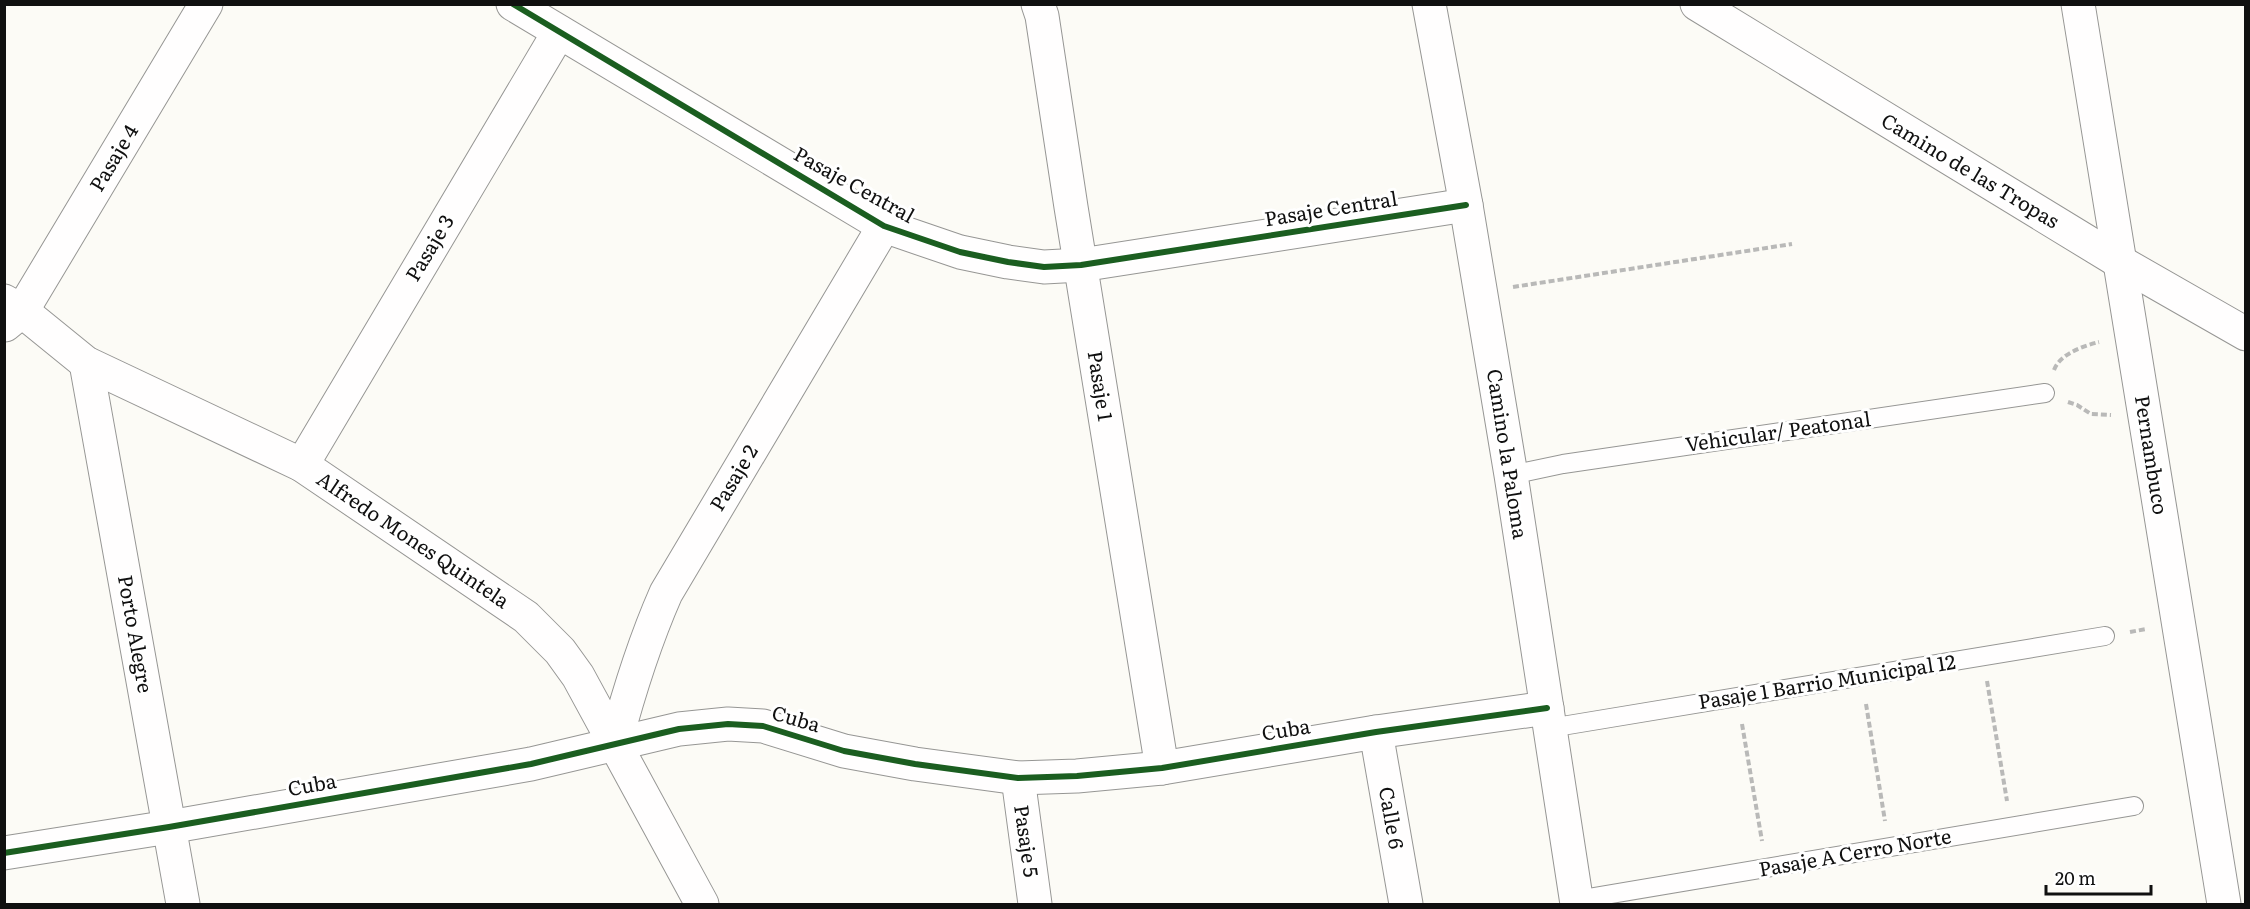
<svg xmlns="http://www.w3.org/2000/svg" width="2250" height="909" font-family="Literata,serif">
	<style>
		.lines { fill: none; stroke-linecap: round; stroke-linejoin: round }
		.lane-casing { stroke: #969694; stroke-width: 20 }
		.street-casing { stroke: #969694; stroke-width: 35 }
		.path { stroke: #b9b9b8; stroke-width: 4; stroke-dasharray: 6 3; stroke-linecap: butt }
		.lane { stroke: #fffefe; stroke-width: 18 }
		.street { stroke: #fffefe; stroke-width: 33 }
		.cycleway-casing { stroke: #fff; stroke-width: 10 }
		.cycleway { stroke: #1b5e20; stroke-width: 6 }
		.labels { text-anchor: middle; stroke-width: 6; stroke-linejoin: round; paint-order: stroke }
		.street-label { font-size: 20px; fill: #101010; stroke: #fff }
	</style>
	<rect width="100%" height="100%" fill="#fcfbf6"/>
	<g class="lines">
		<g class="lane-casing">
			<g id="lane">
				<polyline points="1511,475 1563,464 2045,393"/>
				<polyline points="1550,728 2105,636"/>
				<polyline points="1576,900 2134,806"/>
			</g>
		</g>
		<g class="street-casing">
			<g id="street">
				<polyline points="513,4 884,226 960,252 1008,262 1044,267 1081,265 1466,205"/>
				<polyline points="1038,4 1042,16 1071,207 1162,768"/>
				<polyline points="1429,4 1466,205 1511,475 1577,904"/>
				<polyline points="1697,4 2120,262 2246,334"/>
				<polyline points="2078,4 2224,904"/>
				<polyline points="4,301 22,311 86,363 302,465 526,617 560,651 578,676 702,904"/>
				<polyline points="5,325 22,311 206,4"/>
				<polyline points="86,363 183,904"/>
				<polyline points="302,465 559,32"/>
				<polyline points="1376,732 1406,904"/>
				<path d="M615,744C629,691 644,643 666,593L884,226"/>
				<polyline points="1018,778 1035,904"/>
				<polyline points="4,853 169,827 531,764 679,729 728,724 763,726 844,751 915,764 1018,778 1077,776 1162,768 1376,732 1547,708"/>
			</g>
		</g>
		<g class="path">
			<polyline points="1513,287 1792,244"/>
			<path d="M2054,370C2060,354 2083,346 2099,342"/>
			<polyline points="2068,402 2077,405 2091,414 2111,415"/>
			<polyline points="2130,632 2146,629"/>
			<polyline points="1987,681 2007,801"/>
			<polyline points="1866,704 1885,821"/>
			<polyline points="1742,724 1762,841"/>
		</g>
		<use href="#lane" class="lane"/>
		<use href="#street" class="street"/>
		<g class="cycleway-casing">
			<g id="cycleway">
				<polyline points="513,4 884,226 960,252 1008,262 1044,267 1081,265 1466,205"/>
				<polyline points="4,853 169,827 531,764 679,729 728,724 763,726 844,751 915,764 1018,778 1077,776 1162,768 1376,732 1547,708"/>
			</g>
		</g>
		<use href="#cycleway" class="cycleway"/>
	</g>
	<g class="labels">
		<g class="street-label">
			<text transform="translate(114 158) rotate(-59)" y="7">Pasaje 4</text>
			<text transform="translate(1970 171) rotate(31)" y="7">Camino de las Tropas</text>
			<text transform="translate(854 185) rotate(29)" y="7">Pasaje Central</text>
			<text transform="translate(1331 209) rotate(-9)" y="7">Pasaje Central</text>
			<text transform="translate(430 248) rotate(-59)" y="7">Pasaje 3</text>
			<text transform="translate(1100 386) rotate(81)" y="7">Pasaje 1</text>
			<text transform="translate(1778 432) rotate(-8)" y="7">Vehicular/ Peatonal</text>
			<text transform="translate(1507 454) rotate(81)" y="7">Camino la Paloma</text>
			<text transform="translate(2151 455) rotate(81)" y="7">Pernambuco</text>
			<text transform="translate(734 478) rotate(-59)" y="7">Pasaje 2</text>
			<text transform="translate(413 540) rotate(34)" y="7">Alfredo Mones Quintela</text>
			<text transform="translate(135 634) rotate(80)" y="7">Porto Alegre</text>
			<text transform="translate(1827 682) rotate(-9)" y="7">Pasaje 1 Barrio Municipal 12</text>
			<text transform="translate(796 719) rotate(16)" y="7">Cuba</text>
			<text transform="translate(1286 730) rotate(-9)" y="7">Cuba</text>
			<text transform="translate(312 785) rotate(-10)" y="7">Cuba</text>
			<text transform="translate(1391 818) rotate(80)" y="7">Calle 6</text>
			<text transform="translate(1026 841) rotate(82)" y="7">Pasaje 5</text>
			<text transform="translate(1855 853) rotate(-10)" y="7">Pasaje A Cerro Norte</text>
		</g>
	</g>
	<rect width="2250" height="909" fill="none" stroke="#101010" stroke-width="12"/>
	<path d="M2046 885v9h105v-9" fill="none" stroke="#101010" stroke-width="3"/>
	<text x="2055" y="885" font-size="18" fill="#101010" stroke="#ffffff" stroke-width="4.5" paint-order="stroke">20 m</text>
</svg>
